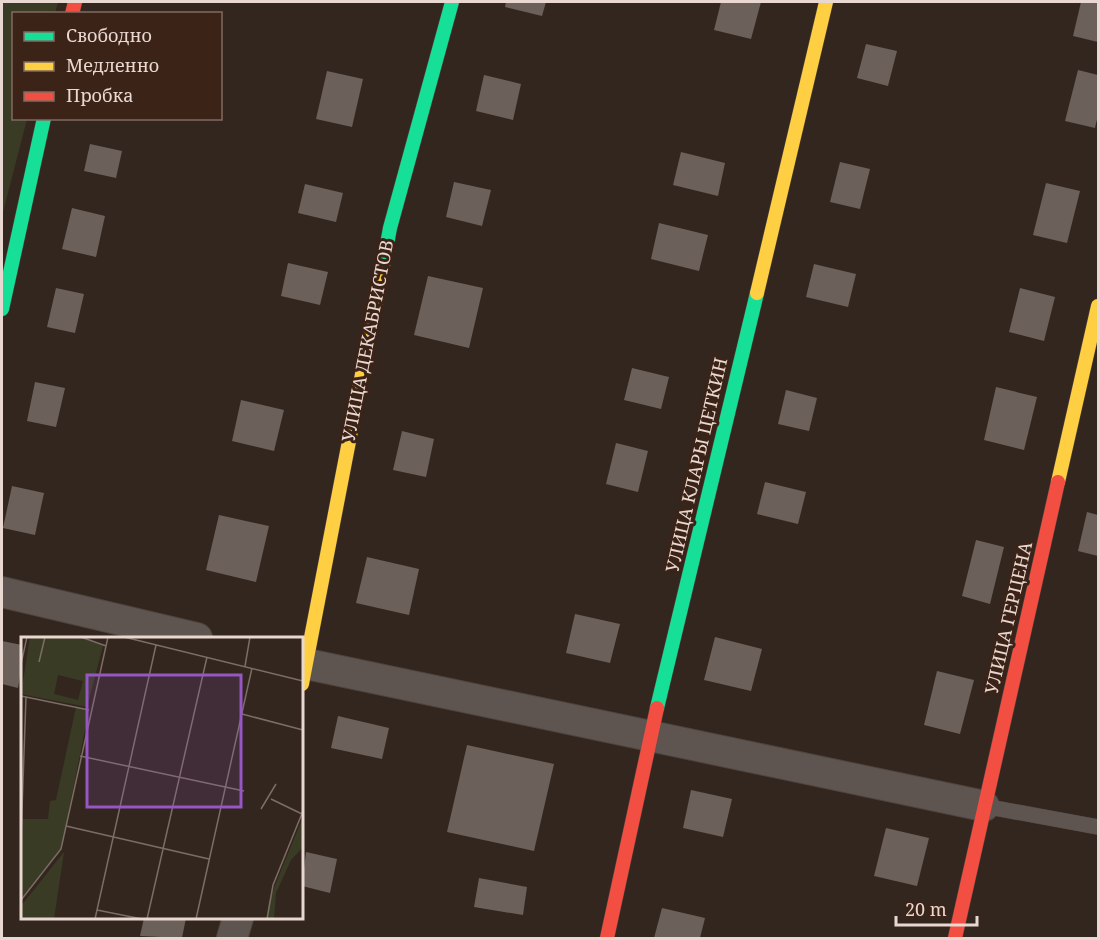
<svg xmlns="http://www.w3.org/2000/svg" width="1100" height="940" font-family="'Noto Serif',serif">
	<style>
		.green { fill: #3a3b25 }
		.building { fill: #6c605a }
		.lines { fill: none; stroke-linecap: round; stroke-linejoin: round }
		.lane-casing { stroke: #4f443e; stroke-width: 16 }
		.street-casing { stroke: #4f443e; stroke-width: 32 }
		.fast-casing { stroke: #4f443e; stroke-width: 15 }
		.slow-casing { stroke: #4f443e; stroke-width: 15 }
		.jam-casing { stroke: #4f443e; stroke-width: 15 }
		.lane { stroke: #5f5550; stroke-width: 15 }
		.street { stroke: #5f5550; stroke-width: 30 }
		.fast { stroke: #16e098; stroke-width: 14 }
		.slow { stroke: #ffcf43; stroke-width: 14 }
		.jam { stroke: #f24e42; stroke-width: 14 }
		.labels { text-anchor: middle; stroke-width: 6; stroke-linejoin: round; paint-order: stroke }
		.street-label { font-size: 18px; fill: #e9d8d1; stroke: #3b2317 }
		.inset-road { fill: none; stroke: #7c6d66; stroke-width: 1.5 }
		.view { fill: #9657c4; fill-opacity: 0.15; stroke: #9657c4; stroke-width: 3 }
		.inset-edge { fill: none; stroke: #e9d8d1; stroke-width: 3 }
	</style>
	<rect width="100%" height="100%" fill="#33261f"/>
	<polygon class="green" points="2,2 58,2 55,13 14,14 14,118 27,119 2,216"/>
	<g class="building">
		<polygon points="506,2 546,2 542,16 505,7"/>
		<polygon points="721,2 761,2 751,39 714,30"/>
		<polygon points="1081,2 1098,2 1098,42 1073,36"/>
		<polygon points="866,44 897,51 888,86 857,78"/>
		<polygon points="1078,70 1098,75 1098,115 1095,128 1065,121"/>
		<polygon points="327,71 363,79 352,127 316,119"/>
		<polygon points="484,75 521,84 513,120 476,111"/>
		<polygon points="90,144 122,151 116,178 84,171"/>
		<polygon points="681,152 725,163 718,196 673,185"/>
		<polygon points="840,162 870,169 860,209 830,202"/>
		<polygon points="454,182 491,190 482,226 446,217"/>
		<polygon points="1046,183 1080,191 1067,243 1033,235"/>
		<polygon points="305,184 343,193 336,222 298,213"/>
		<polygon points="72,208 105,216 96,257 62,249"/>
		<polygon points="659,223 708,235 699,271 651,259"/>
		<polygon points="288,263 328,272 320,305 281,296"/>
		<polygon points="814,264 856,274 848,307 806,297"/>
		<polygon points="428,276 483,288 469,348 414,335"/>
		<polygon points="56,288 84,294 75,333 47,327"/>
		<polygon points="1020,288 1055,297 1044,341 1009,332"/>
		<polygon points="632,368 669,377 661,409 624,400"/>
		<polygon points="35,382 65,388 56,427 27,421"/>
		<polygon points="996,387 1037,397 1024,450 984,440"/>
		<polygon points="786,390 817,398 809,431 778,424"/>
		<polygon points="241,400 284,410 274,451 232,441"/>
		<polygon points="402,431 434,439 426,477 393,470"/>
		<polygon points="616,443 648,451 638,492 606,484"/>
		<polygon points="765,482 806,492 798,524 757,514"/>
		<polygon points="12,486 44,493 35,535 3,528"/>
		<polygon points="1087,512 1098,515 1098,556 1078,551"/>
		<polygon points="219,515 269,526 256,582 206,570"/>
		<polygon points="976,540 1004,547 990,604 962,596"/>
		<polygon points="367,557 419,569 409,615 356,603"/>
		<polygon points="575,614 620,624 610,663 566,653"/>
		<polygon points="715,637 762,649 751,691 704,680"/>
		<polygon points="2,641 22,645 22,665 18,688 2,684"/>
		<polygon points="937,671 974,680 960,734 924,725"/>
		<polygon points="338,716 389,728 382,759 331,748"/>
		<polygon points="467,745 554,764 534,851 447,832"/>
		<polygon points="691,790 732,799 723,837 683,828"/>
		<polygon points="886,828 929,838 917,886 874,876"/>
		<polygon points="306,852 337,859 330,893 302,886"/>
		<polygon points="479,878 527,887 523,915 474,907"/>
		<polygon points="662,908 705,918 700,938 654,938"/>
		<polygon points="144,918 186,918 182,938 140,936"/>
	</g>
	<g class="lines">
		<g class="lane-casing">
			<polyline id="lane" points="984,806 1098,827"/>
		</g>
		<g class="street-casing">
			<g id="street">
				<polyline points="2,592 197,638"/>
				<polyline points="302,663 984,806"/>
				<polyline points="232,938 238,918"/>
			</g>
		</g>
		<g class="fast-casing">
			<g id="fast">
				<polyline points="382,271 390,228 452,2"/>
				<polyline points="2,309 44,118"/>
				<polyline points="657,708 757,293"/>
			</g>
		</g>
		<g class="slow-casing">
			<g id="slow">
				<polyline points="757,293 826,2"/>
				<polyline points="1058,482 1098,306"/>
				<polyline points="302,684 382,271"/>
			</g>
		</g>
		<g class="jam-casing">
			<g id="jam">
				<polyline points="72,14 75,2"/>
				<polyline points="607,938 657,708"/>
				<polyline points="955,938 1058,482"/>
			</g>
		</g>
		<use href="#lane" class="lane"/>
		<use href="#street" class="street"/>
		<use href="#fast" class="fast"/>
		<use href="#slow" class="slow"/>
		<use href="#jam" class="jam"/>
	</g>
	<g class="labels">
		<g class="street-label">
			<text transform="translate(368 341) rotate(-79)" y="6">УЛИЦА ДЕКАБРИСТОВ</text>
			<text transform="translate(697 465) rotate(-77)" y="6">УЛИЦА КЛАРЫ ЦЕТКИН</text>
			<text transform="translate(1009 618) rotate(-77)" y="6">УЛИЦА ГЕРЦЕНА</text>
		</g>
	</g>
	<g transform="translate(21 637)">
		<rect width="282" height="282" fill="#33261f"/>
		<path d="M9,0H60L82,9L66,70L0,57ZM37,38L62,44L57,63L33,57ZM55,70L68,73L40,212L0,261L1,182H27L29,164L35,163ZM282,180V210L270,223L255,256L253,282H246L248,263ZM43,215L33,282H0V269Z" fill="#3a3b25" fill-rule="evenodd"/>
		<path class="inset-road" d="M60,0L85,9M103,0L282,44M18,25L24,0M0,27L6,0M224,29L229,0M0,59L68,73M221,77L282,93M59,119L223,154M250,162L281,177M240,172L255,147M45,189L188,222M0,201L5,60M0,263L40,212L87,0M76,273L121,282M74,282L135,8M126,282L186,20M175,282L231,31M246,282L252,248L282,174"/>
		<path class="view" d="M66,38H220V170H66Z"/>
		<rect width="282" height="282" class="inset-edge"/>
	</g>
	<rect width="1100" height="940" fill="none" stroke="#e9d8d1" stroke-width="6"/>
	<rect x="12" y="12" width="210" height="108" fill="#3b2317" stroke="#816b61" stroke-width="1.5"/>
	<rect x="24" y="32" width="30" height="9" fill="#16e098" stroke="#816b61" stroke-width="1.5"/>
	<text x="66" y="42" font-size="18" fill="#e9d8d1">Свободно</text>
	<rect x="24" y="62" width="30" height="9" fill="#ffcf43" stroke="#816b61" stroke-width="1.5"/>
	<text x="66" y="72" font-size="18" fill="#e9d8d1">Медленно</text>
	<rect x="24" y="92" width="30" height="9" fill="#f24e42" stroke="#816b61" stroke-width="1.5"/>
	<text x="66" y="102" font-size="18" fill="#e9d8d1">Пробка</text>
	<path d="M896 916v9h81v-9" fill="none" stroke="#e9d8d1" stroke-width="3"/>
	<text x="905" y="916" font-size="18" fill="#e9d8d1" stroke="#3b2317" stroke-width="4.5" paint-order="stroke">20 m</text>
</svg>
